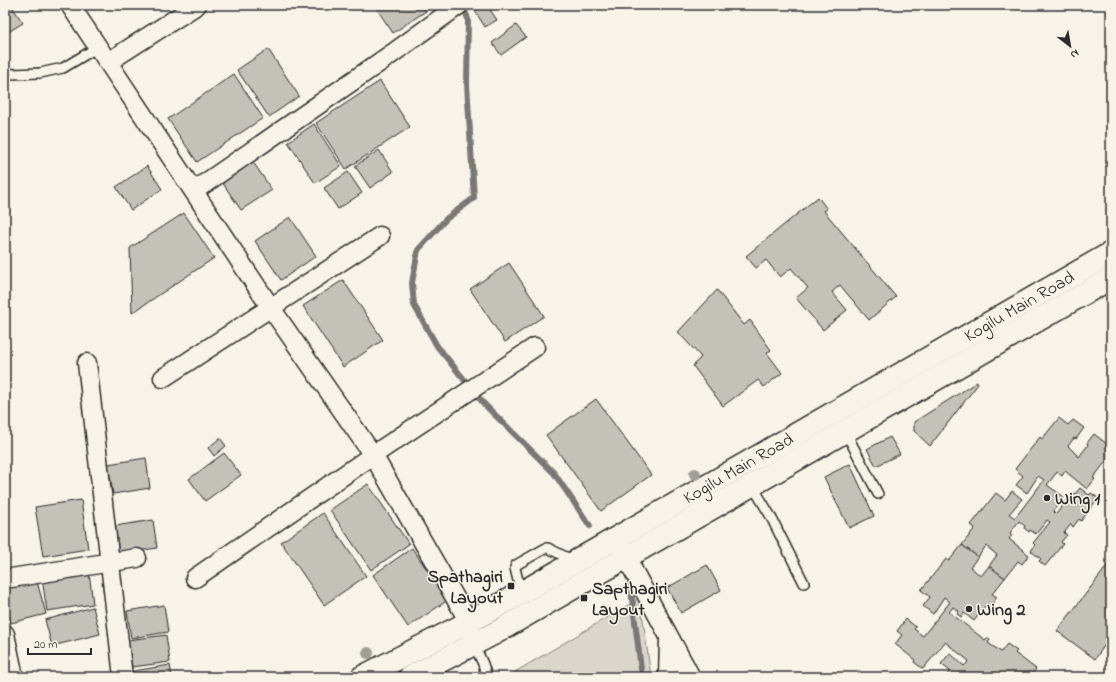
<svg xmlns="http://www.w3.org/2000/svg" width="1116" height="682" font-family="'Indie Flower',sans-serif">
	<style>
		.green { fill: #dad6cc; stroke: #82807c }
		.lines { fill: none; stroke-linecap: round; stroke-linejoin: round }
		.stream { stroke: #7a7874; stroke-width: 6 }
		.building { fill: #c4c1b9; stroke: #2b2b2b }
		.lane-casing { stroke: #2b2b2b; stroke-width: 12 }
		.street-casing { stroke: #2b2b2b; stroke-width: 21 }
		.secondary-casing { stroke: #2b2b2b; stroke-width: 25 }
		.lane { stroke: #f7f3e8; stroke-width: 9 }
		.street { stroke: #f7f3e8; stroke-width: 18 }
		.secondary { stroke: #f7f3e8; stroke-width: 22 }
		.tree { fill: #9f9d96 }
		.poi-dot { fill: #2b2b2b; stroke: #f7f3e8; stroke-width: 1.5 }
		.labels { text-anchor: middle; stroke-width: 3; stroke-linejoin: round; paint-order: stroke }
		.street-label { font-size: 18px; fill: #2b2b2b; stroke: #f7f3e8 }
		.poi-label { font-size: 18px; font-weight: bold; fill: #2b2b2b; stroke: #f7f3e8; text-anchor: start }
	</style>
	<rect width="100%" height="100%" fill="#f7f3e8"/>
	<filter id="ink" filterUnits="userSpaceOnUse"><feTurbulence type="fractalNoise" baseFrequency=".025" numOctaves="2"/><feDisplacementMap in="SourceGraphic" scale="8" xChannelSelector="R" yChannelSelector="G"/><feConvolveMatrix kernelMatrix="1 2 1 2 8 2 1 2 1" color-interpolation-filters="sRGB"/></filter>
	<g filter="url(#ink)">
		<polygon class="green" points="640,598 651,677 515,677 515,672"/>
		<g class="lines">
			<g class="stream">
				<polyline points="463,5 468,19 467,84 474,198 446,219 418,250 412,283 414,305 437,346 484,404 554,473 590,526"/>
				<polyline points="630,582 642,677"/>
			</g>
		</g>
		<g class="building">
			<polygon points="5,5 11,5 23,23 5,34"/>
			<polygon points="374,5 421,5 426,11 393,33"/>
			<polygon points="484,5 487,5 497,20 485,27 475,11"/>
			<polygon points="516,25 526,37 501,55 492,43"/>
			<polygon points="268,49 299,96 269,117 237,70"/>
			<polygon points="234,74 263,118 197,162 168,119"/>
			<polygon points="380,81 410,127 346,169 316,123"/>
			<polygon points="314,124 341,166 315,183 288,142"/>
			<polygon points="379,150 393,172 370,188 355,166"/>
			<polygon points="253,162 272,190 241,210 222,182"/>
			<polygon points="147,166 162,189 131,210 116,187"/>
			<polygon points="348,172 362,193 338,209 324,188"/>
			<polygon points="818,197 827,209 824,211 896,297 869,320 840,285 832,292 847,310 823,330 796,298 808,288 791,268 780,277 766,260 756,268 746,256"/>
			<polygon points="184,213 214,258 132,313 130,248"/>
			<polygon points="290,217 316,256 281,280 255,241"/>
			<polygon points="509,263 544,316 505,342 470,289"/>
			<polygon points="343,280 383,340 343,367 303,306"/>
			<polygon points="717,290 744,325 750,320 771,350 767,353 782,373 764,387 758,380 723,406 693,366 701,357 678,332"/>
			<polygon points="977,382 978,384 930,446 914,431 914,422"/>
			<polygon points="596,399 651,475 601,511 546,435"/>
			<polygon points="1059,418 1068,425 1073,420 1084,428 1076,439 1074,438 1068,446 1079,457 1088,445 1087,443 1094,434 1111,447 1111,455 1093,478 1095,479 1087,489 1065,471 1062,476 1057,472 1047,485 1064,497 1053,511 1056,514 1073,493 1075,494 1080,488 1089,495 1091,493 1098,498 1081,521 1079,519 1073,527 1071,524 1064,533 1067,535 1061,542 1063,544 1045,566 1039,561 1041,559 1031,551 1035,545 1033,543 1050,522 1047,520 1036,534 1030,530 1029,532 1024,528 1025,526 1019,521 1010,533 1012,535 1009,539 1029,555 1022,564 1018,561 1005,578 989,566 997,555 986,546 978,557 962,545 975,528 971,525 996,493 1005,500 1012,491 1022,499 1009,514 1015,518 1044,480 1038,476 1027,493 1016,485 1023,476 1015,469 1040,437 1042,439"/>
			<polygon points="890,437 900,454 876,466 867,449"/>
			<polygon points="220,438 226,446 214,456 208,448"/>
			<polygon points="224,453 241,475 205,501 189,479"/>
			<polygon points="146,458 150,488 113,494 108,464"/>
			<polygon points="850,464 874,516 849,528 824,477"/>
			<polygon points="368,484 409,544 371,570 330,510"/>
			<polygon points="81,500 88,549 43,556 35,507"/>
			<polygon points="323,513 366,576 324,605 281,542"/>
			<polygon points="153,520 157,548 119,554 115,526"/>
			<polygon points="962,545 978,557 970,567 981,576 989,566 1005,578 992,594 997,597 990,607 987,604 974,621 964,613 961,617 957,614 959,611 953,607 949,612 985,640 987,638 990,640 988,643 1001,652 1007,644 1017,651 1015,653 1036,669 1030,677 945,677 950,671 941,664 950,653 964,666 969,661 945,642 923,669 914,662 915,660 895,644 902,635 897,631 906,619 916,627 914,629 923,636 950,602 944,597 933,614 923,606 930,597 921,590 946,559 949,561"/>
			<polygon points="412,548 448,600 408,627 373,575"/>
			<polygon points="1111,561 1111,651 1104,646 1095,659 1057,631"/>
			<polygon points="707,565 721,590 681,613 667,588"/>
			<polygon points="89,572 93,604 47,611 42,579"/>
			<polygon points="36,578 46,614 11,623 5,602 5,586"/>
			<polygon points="164,605 168,632 131,638 127,611"/>
			<polygon points="93,607 100,634 52,646 45,620"/>
			<polygon points="166,635 170,662 132,667 128,640"/>
			<polygon points="170,665 172,677 129,677 128,672"/>
		</g>
		<g class="lines">
			<g class="lane-casing">
				<g id="lane">
					<polyline points="5,71 11,74 40,73 63,68 98,47"/>
					<polyline points="845,431 878,494"/>
					<polyline points="752,485 770,515 804,583"/>
					<polyline points="521,593 515,568 516,565 546,548 548,548 574,561"/>
					<polyline points="474,644 483,664 487,677"/>
				</g>
			</g>
			<g class="street-casing">
				<g id="street">
					<polyline points="70,5 271,308 373,455 469,622 472,635"/>
					<polyline points="108,62 197,5"/>
					<polyline points="194,191 393,53 459,5"/>
					<polyline points="87,363 123,677"/>
					<polyline points="163,378 380,236"/>
					<polyline points="620,546 691,677"/>
					<polyline points="195,578 373,455 535,347"/>
					<polyline points="5,579 137,558"/>
					<polyline points="5,634 14,677"/>
					<polyline points="668,677 669,639"/>
				</g>
			</g>
			<g class="secondary-casing">
				<g id="secondary">
					<polyline points="362,677 469,622 521,593 1111,253"/>
					<polyline points="410,677 495,633 1111,278"/>
				</g>
			</g>
			<use href="#lane" class="lane"/>
			<use href="#street" class="street"/>
			<use href="#secondary" class="secondary"/>
		</g>
		<g class="tree">
			<circle cx="695" cy="474" r="6"/>
			<circle cx="368" cy="653" r="6"/>
		</g>
	</g>
	<g class="poi-dot">
		<circle cx="1047" cy="498" r="4"/>
		<rect x="507" y="582" width="8" height="8" rx="2"/>
		<rect x="580" y="594" width="8" height="8" rx="2"/>
		<circle cx="969" cy="609" r="4"/>
	</g>
	<g class="labels">
		<g class="street-label">
			<text transform="translate(1019 306) rotate(-30)" y="6">Kogilu Main Road</text>
			<text transform="translate(738 468) rotate(-30)" y="6">Kogilu Main Road</text>
		</g>
		<g class="poi-label">
			<text x="1055" y="504">Wing 1</text>
			<text x="503" y="582" text-anchor="end">Spathagiri<tspan x="503" dy="21">Layout</tspan></text>
			<text x="592" y="594">Sapthagiri<tspan x="592" dy="21">Layout</tspan></text>
			<text x="977" y="615">Wing 2</text>
		</g>
	</g>
	<rect width="1116" height="682" fill="none" stroke="#f7f3e8" stroke-width="20"/>
	<rect x="10" y="10" width="1096" height="662" fill="none" stroke="#2b2b2b" stroke-width="1.5" filter="url(#ink)"/>
	<g transform="translate(1070 46) rotate(149)" stroke="#f7f3e8" stroke-width="3" paint-order="stroke">
	<path d="M0-3L7 15L0 10L-7 15Z" fill="#2b2b2b"/>
	<text y="-6" font-size="11" font-weight="bold" text-anchor="middle" fill="#2b2b2b">N</text>
	</g>
	<path d="M28 648v6h63v-6" fill="none" stroke="#2b2b2b" stroke-width="2"/>
	<text x="34" y="648" font-size="12" fill="#2b2b2b" stroke="#f7f3e8" stroke-width="3" paint-order="stroke">20 m</text>
</svg>
